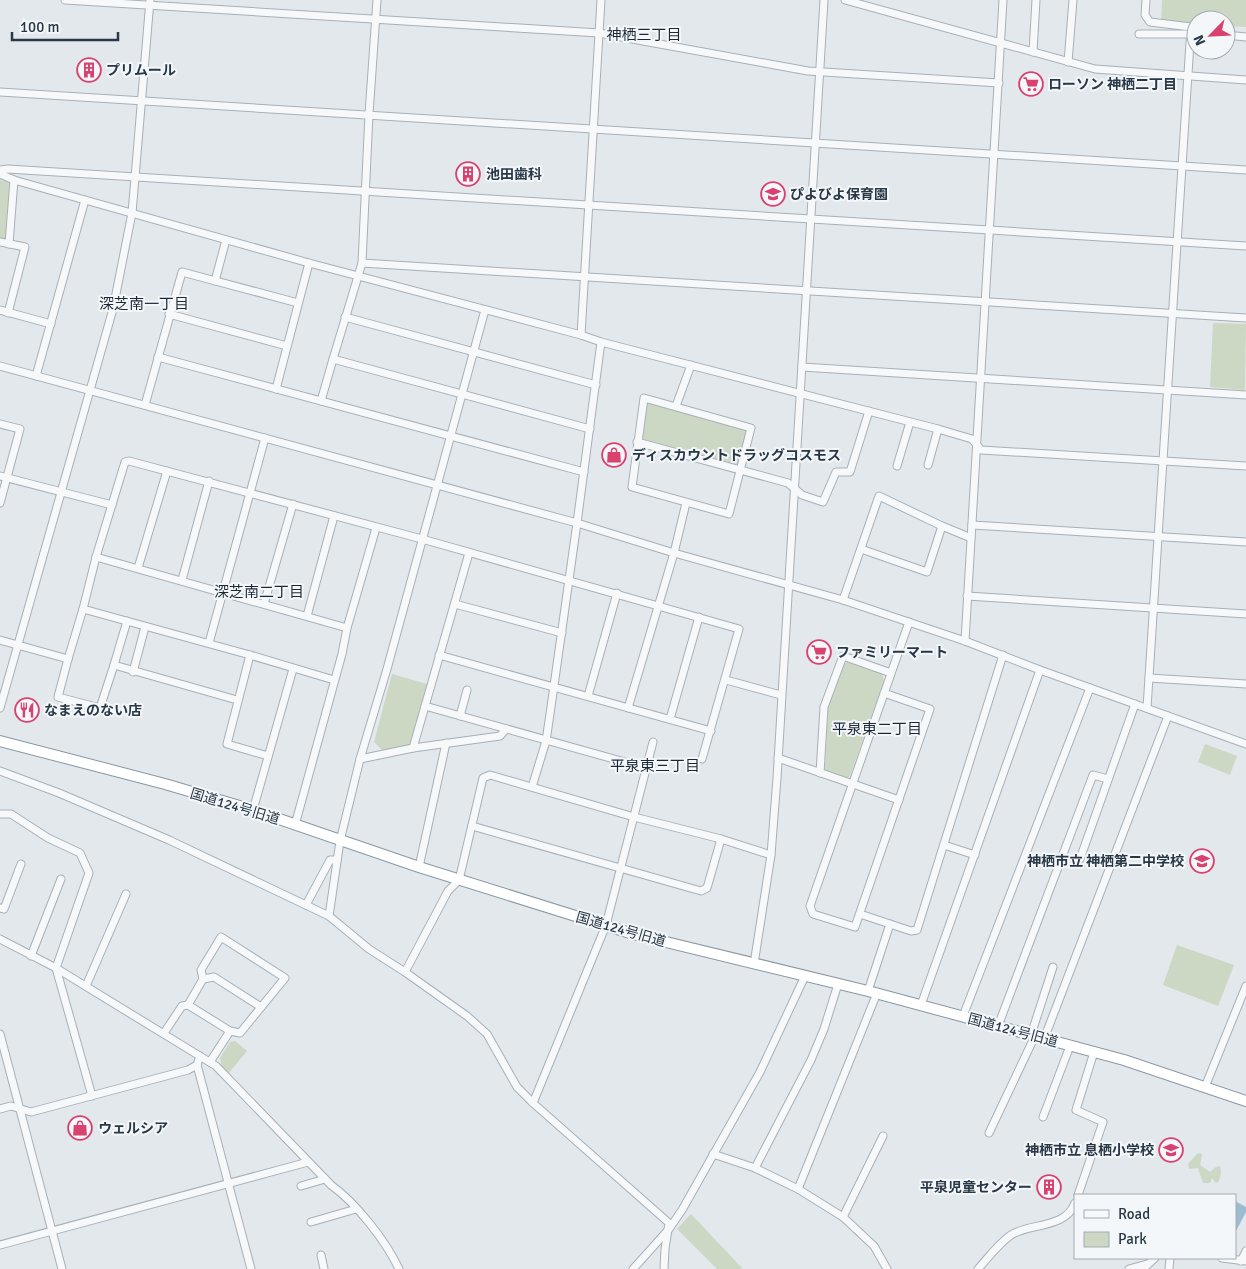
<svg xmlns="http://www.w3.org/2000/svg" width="1246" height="1269" font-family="Signika,'Noto Sans JP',sans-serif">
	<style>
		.green { fill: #ccd7c4 }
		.water { fill: #9cbccf }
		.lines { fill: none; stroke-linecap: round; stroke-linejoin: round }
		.minor-casing { stroke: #a7b0b7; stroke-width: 9 }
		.highway-casing { stroke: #8998a4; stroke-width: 12 }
		.minor { stroke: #f7f8fa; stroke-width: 7 }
		.highway { stroke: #fff; stroke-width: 10 }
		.labels { text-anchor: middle; stroke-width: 4; stroke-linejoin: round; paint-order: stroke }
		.poi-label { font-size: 14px; font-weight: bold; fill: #293846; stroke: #f4f7f9; text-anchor: start }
		.street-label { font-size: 14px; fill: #293846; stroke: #f4f7f9 }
		.neighbourhood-label { font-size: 15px; fill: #1b2937; stroke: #f4f7f9 }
	</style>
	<rect width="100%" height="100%" fill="#e3e8ec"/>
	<g class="green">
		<polygon points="1162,0 1246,0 1246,27 1226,26 1226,20 1196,20 1196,24 1161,21"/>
		<polygon points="0,180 8,182 9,184 7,238 4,239 0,238"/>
		<polygon points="1213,323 1246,324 1245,390 1210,387"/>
		<polygon points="647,403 748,429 738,465 641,439"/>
		<polygon points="847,662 882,674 884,681 850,776 847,778 825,770 828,706 844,664"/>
		<polygon points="392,674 427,684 413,742 409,745 382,750 374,742"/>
		<polygon points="1205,744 1237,756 1230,775 1198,762"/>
		<polygon points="1177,945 1234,965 1218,1006 1163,985"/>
		<polygon points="235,1041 247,1051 229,1073 222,1067 220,1058 230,1042"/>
		<polygon points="1200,1153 1202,1155 1200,1165 1210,1172 1216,1167 1220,1166 1221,1173 1219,1181 1216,1183 1212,1178 1210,1183 1203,1183 1198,1168 1189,1169 1188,1164 1197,1154"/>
		<polygon points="691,1214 742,1268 741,1269 717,1269 677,1229"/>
	</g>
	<polygon class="water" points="1235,1201 1246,1207 1246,1212 1236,1231 1235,1230"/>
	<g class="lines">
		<g class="minor-casing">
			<g id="minor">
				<polyline points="65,0 599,33 808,71 999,83"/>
				<polyline points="377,0 369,114 362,263 333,359 590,429"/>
				<polyline points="845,0 1095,69 1246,80"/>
				<polyline points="1146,0 1145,15 1150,22 1191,27 1147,708"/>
				<polyline points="1139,34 1196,34"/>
				<polyline points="1226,35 1246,37"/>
				<polyline points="1033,52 1036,0"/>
				<polyline points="1068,62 1073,0"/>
				<polyline points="0,92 1246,170"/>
				<polyline points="0,170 8,169 1246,246"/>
				<polyline points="0,174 14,180 309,263 581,335 601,342 938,429 972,439 981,450 1246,466"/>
				<polyline points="0,242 25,247 8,313"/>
				<polyline points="9,244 14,180"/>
				<polyline points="362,263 1246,318"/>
				<polyline points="215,281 226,240"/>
				<polyline points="0,310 51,324"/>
				<polyline points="169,314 287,346"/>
				<polyline points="345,317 596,385"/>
				<polyline points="581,335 601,0"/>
				<polyline points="158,357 584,472"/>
				<polyline points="0,366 577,523 674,553 843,600 965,641 1040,670 1246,744"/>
				<polyline points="802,367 1246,395"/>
				<polyline points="36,376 85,200"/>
				<polyline points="276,389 309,263"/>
				<polygon points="644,398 751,428 729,514 632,487"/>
				<polyline points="321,401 333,359"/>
				<polyline points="145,405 182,272 298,303"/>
				<polyline points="676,406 691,365"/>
				<polyline points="0,424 20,429 0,503"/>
				<polyline points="637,442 788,483 802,495 823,502 836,472 850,472 869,411"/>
				<polyline points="928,465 938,429"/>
				<polyline points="897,466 910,422"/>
				<polyline points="0,476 112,505"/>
				<polyline points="972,525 1246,542"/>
				<polyline points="861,549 927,572 942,526"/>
				<polyline points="96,557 347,628"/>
				<polyline points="138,568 167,471"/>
				<polyline points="182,580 209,481"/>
				<polyline points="967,596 1246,614"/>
				<polyline points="843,600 879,496 942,526 971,538"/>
				<polyline points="264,604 293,504"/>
				<polyline points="455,604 562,633"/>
				<polyline points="83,609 250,655 334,680"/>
				<polyline points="307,616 334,516"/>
				<polyline points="127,621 114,665 237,700"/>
				<polyline points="0,640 68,659"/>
				<polyline points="965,641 1003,0"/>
				<polyline points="209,643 265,438"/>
				<polyline points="250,655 227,744 268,756"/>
				<polyline points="439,655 711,731"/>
				<polyline points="114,665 100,708 58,697 68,659 83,609 96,557 125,462 129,461 422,539 739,629 702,759"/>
				<polyline points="133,672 145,627"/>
				<polyline points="1149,678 1246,684"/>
				<polyline points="726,680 781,695"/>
				<polyline points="884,693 930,709 855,927 813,914 810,906 909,622"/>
				<polyline points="588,696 617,593"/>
				<polyline points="425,706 646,768"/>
				<polyline points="0,708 113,309 132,213 150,0"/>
				<polyline points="628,708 674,553 686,503"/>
				<polyline points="460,716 467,690"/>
				<polyline points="670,719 699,617"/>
				<polyline points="413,748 469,553"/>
				<polyline points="778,758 899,800"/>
				<polyline points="360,759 413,748 500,736 506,729"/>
				<polyline points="0,771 59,793 169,840 329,916 369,949 405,972 467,1016 487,1034 517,1087 533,1103 669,1223 665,1249 664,1269"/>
				<polyline points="820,773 824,707 843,656 891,673"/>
				<polyline points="532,787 546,741 550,714 577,523 601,342"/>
				<polyline points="253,810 293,669"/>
				<polyline points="0,814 11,814 48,838 80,853 89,873 56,968 92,1096"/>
				<polyline points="295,825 342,654 347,628 376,528"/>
				<polyline points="472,826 701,891 707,888 721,839"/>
				<polyline points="944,845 975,855"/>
				<polyline points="1080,859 1135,704"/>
				<polyline points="419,867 446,743"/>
				<polyline points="306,905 330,860 337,860"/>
				<polyline points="0,908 4,909 21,864"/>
				<polyline points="860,914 911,931 917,930 1003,655"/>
				<polyline points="329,916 340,841 360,759 387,669 485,310"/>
				<path d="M0,939L56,968L216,1066L331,1185C356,1203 386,1241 399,1269"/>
				<polyline points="31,956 61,879"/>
				<polyline points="754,964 771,855 777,778 824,0"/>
				<polyline points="405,972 448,891 459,880 483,778 490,775 634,817 721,839 771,855"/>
				<polyline points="203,979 214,977 261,1007"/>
				<polyline points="86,986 126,894"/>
				<polyline points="868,991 890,924"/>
				<polyline points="921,1005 1040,670"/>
				<polyline points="963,1016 1090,688"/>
				<polyline points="998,1026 1093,775 1108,779"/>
				<polyline points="164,1033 182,1006 188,1005"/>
				<polyline points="0,1034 62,1269"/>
				<polyline points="1044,1039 1168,716"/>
				<polyline points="200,1056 197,1065 251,1269"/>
				<polyline points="210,1062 230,1031 188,1005 203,979 201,970 221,937 285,978 240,1033 230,1031"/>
				<polyline points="1205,1087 1246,986"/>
				<polyline points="533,1103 606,925 653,742"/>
				<polyline points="0,1109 11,1106 31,1112 188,1070 197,1065"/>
				<polyline points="1043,1117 1070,1046"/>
				<polyline points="989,1133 1033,1040 1031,1035 1053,967"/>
				<polyline points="713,1154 755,1168 798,1189 843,1217 874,1246 887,1269"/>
				<polyline points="755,1168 811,1060 824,1029 838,984"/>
				<polyline points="301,1186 325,1179"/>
				<polyline points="798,1189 877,993"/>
				<polyline points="1078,1195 1103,1122 1076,1110 1094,1052"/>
				<polyline points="843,1217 883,1136"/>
				<polyline points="311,1222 356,1209"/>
				<polyline points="0,1245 308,1162"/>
				<polyline points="321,1255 324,1269"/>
				<polyline points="1222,1258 1246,1261"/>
				<polyline points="1241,1261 1246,1251"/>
				<polyline points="1144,1268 1155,1258"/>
				<polyline points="633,1269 669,1229 682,1210 760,1072 805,976"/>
				<path d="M978,1269C988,1258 998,1244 1011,1235C1028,1223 1066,1229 1075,1203"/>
				<polyline points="1129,1269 1147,1264"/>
				<polyline points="1169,1269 1170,1258"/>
			</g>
		</g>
		<g class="highway-casing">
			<polyline id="highway" points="0,741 165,784 253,810 419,867 633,934 868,991 1124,1060 1246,1101"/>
		</g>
		<use href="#minor" class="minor"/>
		<use href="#highway" class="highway"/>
	</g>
	<defs>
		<g id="building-ring" transform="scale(1.25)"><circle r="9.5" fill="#f4f7f9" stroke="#d9416f" stroke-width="1.5"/><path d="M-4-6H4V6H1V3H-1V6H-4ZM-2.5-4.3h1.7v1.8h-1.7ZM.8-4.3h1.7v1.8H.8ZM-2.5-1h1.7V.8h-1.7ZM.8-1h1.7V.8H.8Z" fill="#d9416f"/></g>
		<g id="supermarket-ring" transform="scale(1.25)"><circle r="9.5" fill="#f4f7f9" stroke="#d9416f" stroke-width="1.5"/><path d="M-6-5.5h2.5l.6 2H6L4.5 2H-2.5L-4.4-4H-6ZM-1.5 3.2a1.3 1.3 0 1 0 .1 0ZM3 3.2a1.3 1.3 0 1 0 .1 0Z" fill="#d9416f"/></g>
		<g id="school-ring" transform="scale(1.25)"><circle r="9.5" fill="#f4f7f9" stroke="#d9416f" stroke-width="1.5"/><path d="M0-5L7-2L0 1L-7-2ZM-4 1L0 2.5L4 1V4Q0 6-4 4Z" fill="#d9416f"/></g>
		<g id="shop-ring" transform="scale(1.25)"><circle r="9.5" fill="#f4f7f9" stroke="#d9416f" stroke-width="1.5"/><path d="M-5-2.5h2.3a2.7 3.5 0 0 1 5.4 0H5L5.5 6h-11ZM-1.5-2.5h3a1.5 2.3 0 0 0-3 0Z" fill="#d9416f"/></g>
		<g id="restaurant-ring" transform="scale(1.25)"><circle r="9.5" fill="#f4f7f9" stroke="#d9416f" stroke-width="1.5"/><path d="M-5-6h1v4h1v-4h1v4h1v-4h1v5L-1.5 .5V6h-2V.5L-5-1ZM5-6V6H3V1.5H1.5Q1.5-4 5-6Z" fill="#d9416f"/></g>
	</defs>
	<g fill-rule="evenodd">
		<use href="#building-ring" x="89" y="70"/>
		<use href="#supermarket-ring" x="1031" y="84"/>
		<use href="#building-ring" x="468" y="174"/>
		<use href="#school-ring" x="773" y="194"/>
		<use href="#shop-ring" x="614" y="455"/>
		<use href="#supermarket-ring" x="819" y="652"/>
		<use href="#restaurant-ring" x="27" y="710"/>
		<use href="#school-ring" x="1202" y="861"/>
		<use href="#shop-ring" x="80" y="1128"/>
		<use href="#school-ring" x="1171" y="1150"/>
		<use href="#building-ring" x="1049" y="1187"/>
	</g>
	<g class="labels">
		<g class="poi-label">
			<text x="106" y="75">プリムール</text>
			<text x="1048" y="89">ローソン 神栖二丁目</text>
			<text x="486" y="179">池田歯科</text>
			<text x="790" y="199">ぴよびよ保育園</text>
			<text x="632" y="460">ディスカウントドラッグコスモス</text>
			<text x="836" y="657">ファミリーマート</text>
			<text x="44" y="715">なまえのない店</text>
			<text x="1184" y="866" text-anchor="end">神栖市立 神栖第二中学校</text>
			<text x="98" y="1133">ウェルシア</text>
			<text x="1154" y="1155" text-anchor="end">神栖市立 息栖小学校</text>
			<text x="1032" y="1192" text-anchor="end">平泉児童センター</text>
		</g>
		<g class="street-label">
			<text transform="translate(235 806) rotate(17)" y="5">国道124号旧道</text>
			<text transform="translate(621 929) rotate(16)" y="5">国道124号旧道</text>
			<text transform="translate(1013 1030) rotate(15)" y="5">国道124号旧道</text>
		</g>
		<g class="neighbourhood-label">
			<text x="644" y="40">神栖三丁目</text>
			<text x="144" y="309">深芝南一丁目</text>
			<text x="259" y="597">深芝南二丁目</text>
			<text x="877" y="734">平泉東二丁目</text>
			<text x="655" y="771">平泉東三丁目</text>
		</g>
	</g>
	<rect x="1074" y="1194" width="162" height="65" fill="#f4f7f9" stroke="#a3abb1"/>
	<rect x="1084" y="1210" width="25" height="8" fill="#f7f8fa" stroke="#a3abb1"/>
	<text x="1118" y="1219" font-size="15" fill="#293846">Road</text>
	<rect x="1084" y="1232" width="25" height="15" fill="#ccd7c4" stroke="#a3abb1"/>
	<text x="1118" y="1244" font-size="15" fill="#293846">Park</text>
	<g transform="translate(1211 35) rotate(246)"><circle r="24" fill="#f4f7f9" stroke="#a3abb1"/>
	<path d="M0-4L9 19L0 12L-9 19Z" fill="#d9416f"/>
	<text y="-8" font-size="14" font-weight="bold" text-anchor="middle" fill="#293846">N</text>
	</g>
	<path d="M12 32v8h106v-8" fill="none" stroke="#293846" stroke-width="2.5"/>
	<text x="20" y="32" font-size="15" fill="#293846" stroke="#f4f7f9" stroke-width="4" paint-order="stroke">100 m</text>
</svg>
